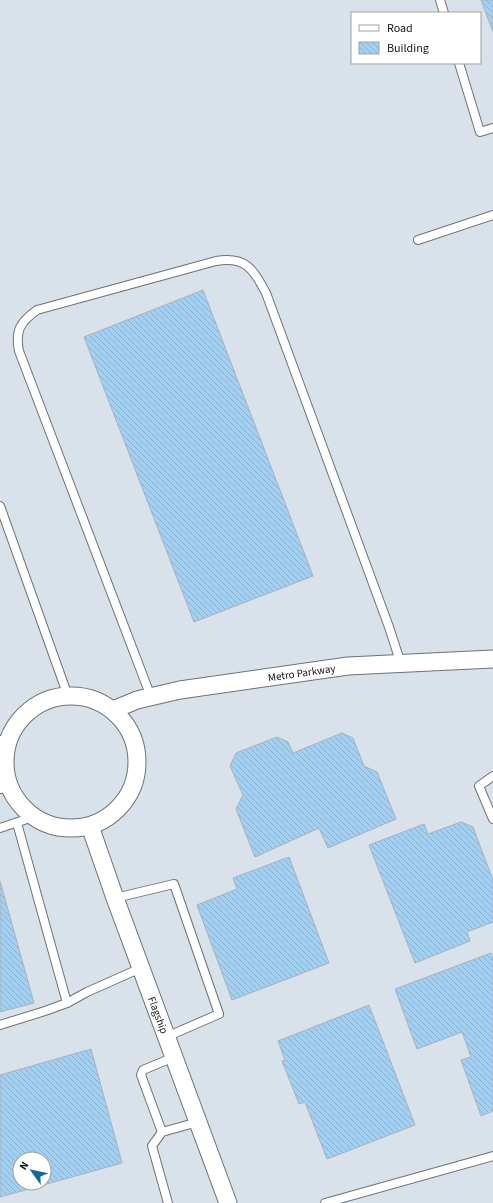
<svg xmlns="http://www.w3.org/2000/svg" width="493" height="1203" font-family="'Source Sans 3',sans-serif">
	<style>
		.building { fill: url(#building-back-hatch); stroke: #a8b2b9; fill-rule: evenodd }
		.lines { fill: none; stroke-linecap: round; stroke-linejoin: round }
		.lane-casing { stroke: #6a7379; stroke-width: 10 }
		.street-casing { stroke: #6a7379; stroke-width: 19 }
		.lane { stroke: #fff; stroke-width: 8 }
		.street { stroke: #fff; stroke-width: 17 }
		.labels { text-anchor: middle; stroke-width: 3; stroke-linejoin: round; paint-order: stroke }
		.street-label { font-size: 11px; fill: #111417; stroke: #fff }
	</style>
	<defs>
		<pattern id="building-back-hatch" width="6" height="6" patternUnits="userSpaceOnUse"><rect width="6" height="6" fill="#a2d0f3"/><path d="M-1 5l2 2M0 0l6 6M5-1l2 2" fill="none" stroke="#8ab2d0"/></pattern>
	</defs>
	<rect width="100%" height="100%" fill="#d9e2ea"/>
	<g class="building">
		<polygon points="481,0 493,0 493,32"/>
		<polygon points="203,290 313,576 194,622 84,337"/>
		<polygon points="342,733 353,738 364,766 377,772 396,819 328,848 319,828 255,857 236,809 243,795 230,766 236,753 277,737 288,742 293,753"/>
		<polygon points="461,822 473,827 493,880 493,922 467,932 470,941 415,963 369,845 424,824 428,834"/>
		<polygon points="289,857 329,963 232,1000 197,905 237,889 233,878"/>
		<polygon points="0,881 34,1003 0,1012"/>
		<polygon points="491,953 493,959 493,1111 481,1116 461,1060 471,1057 462,1032 417,1049 395,989"/>
		<polygon points="369,1005 415,1125 327,1159 305,1102 299,1104 282,1061 285,1060 278,1041"/>
		<path d="M91,1049L122,1163L0,1197V1075ZM20,1159H44V1183H20Z"/>
	</g>
	<g class="lines">
		<g class="lane-casing">
			<g id="lane">
				<polyline points="440,0 444,13"/>
				<polyline points="459,63 480,132 493,128"/>
				<polyline points="418,240 493,215"/>
				<polyline points="0,506 68,696"/>
				<path d="M151,697L19,351C15,331 20,322 37,310L216,261C246,256 253,269 266,293L389,627L401,664"/>
				<polyline points="0,740 8,742"/>
				<polyline points="493,776 479,786 493,819"/>
				<polyline points="0,789 9,788"/>
				<polyline points="17,823 67,1003"/>
				<polyline points="0,828 33,817"/>
				<polyline points="115,898 174,884 219,1014 166,1037"/>
				<polyline points="0,1025 45,1011 67,1003 87,992 141,968"/>
				<polyline points="162,1132 141,1075 143,1070 174,1057"/>
				<polyline points="168,1203 152,1146 162,1132 198,1122"/>
				<polyline points="325,1203 493,1156"/>
			</g>
		</g>
		<g class="street-casing">
			<g id="street">
				<circle cx="71" cy="762" r="66"/>
				<path id="s1" d="M113,710L137,700L180,690L348,666L493,659"/>
				<path id="s2" d="M90,826L115,898L228,1203"/>
			</g>
		</g>
		<use href="#lane" class="lane"/>
		<use href="#street" class="street"/>
	</g>
	<g class="labels">
		<g class="street-label">
			<text dy="4" stroke="none"><textPath href="#s1" startOffset="193">Metro Parkway</textPath></text>
			<text dy="4" stroke="none"><textPath href="#s2" startOffset="201">Flagship</textPath></text>
		</g>
	</g>
	<rect x="351" y="12" width="130" height="52" fill="#ffffff" stroke="#a0a1a2"/>
	<rect x="359" y="25" width="20" height="6" fill="#ffffff" stroke="#a0a1a2"/>
	<text x="387" y="32" font-size="12" fill="#111417">Road</text>
	<rect x="359" y="42" width="20" height="12" fill="url(#building-back-hatch)" stroke="#a0a1a2"/>
	<text x="387" y="52" font-size="12" fill="#111417">Building</text>
	<g transform="translate(32 1171) rotate(303)"><circle r="19" fill="#ffffff" stroke="#a0a1a2"/>
	<path d="M0-3L7 15L0 10L-7 15Z" fill="#136899"/>
	<text y="-6" font-size="11" font-weight="bold" text-anchor="middle" fill="#111417">N</text>
	</g>
</svg>
